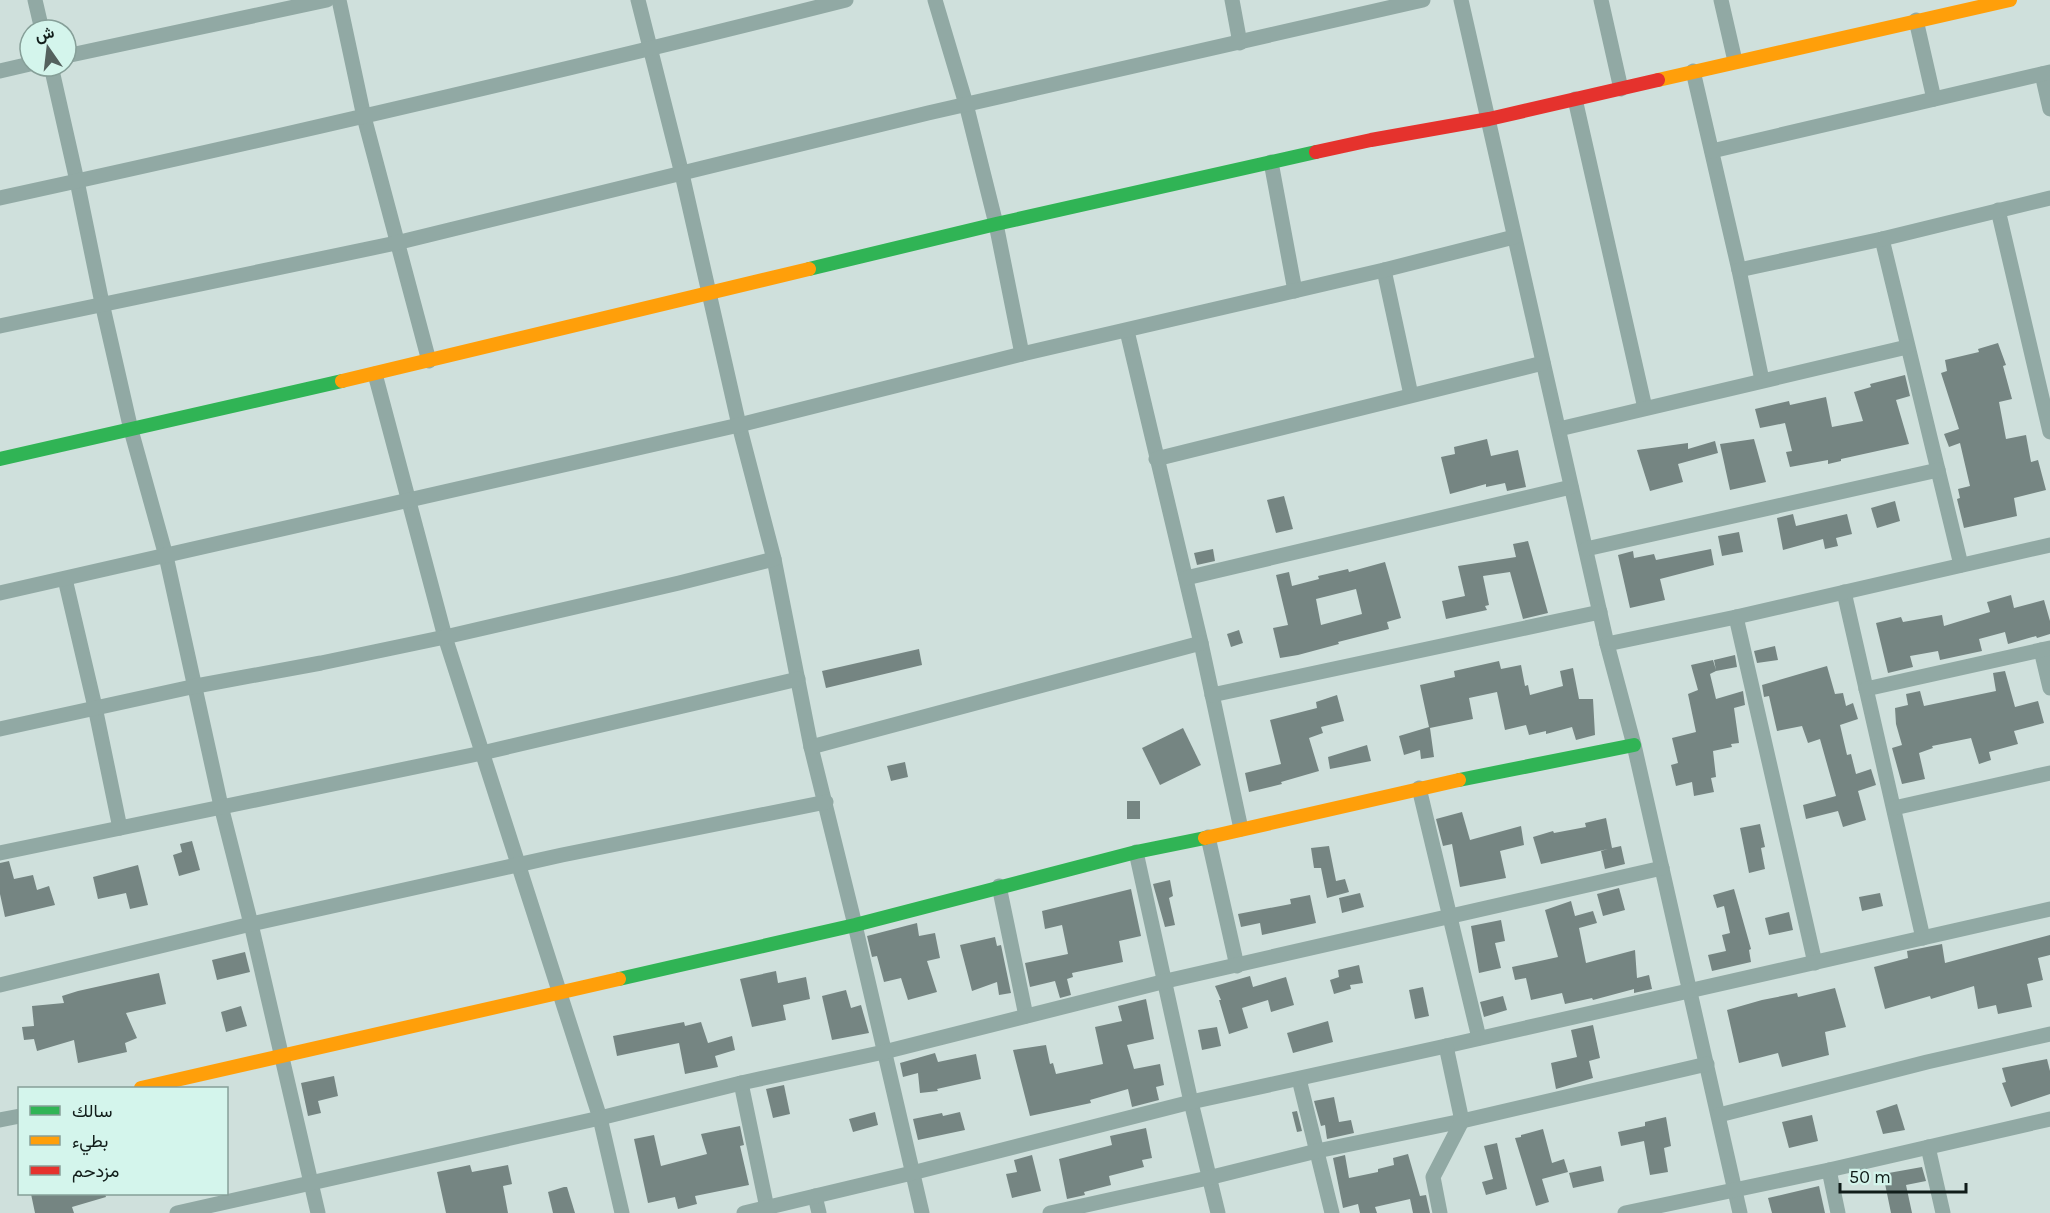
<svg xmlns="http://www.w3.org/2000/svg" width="2050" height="1213" font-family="Karla,Vazirmatn,sans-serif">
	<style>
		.building { fill: #758582; fill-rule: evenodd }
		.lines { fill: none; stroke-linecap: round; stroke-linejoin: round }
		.street { stroke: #91a9a4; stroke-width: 15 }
		.fast { stroke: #30b455; stroke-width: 14 }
		.slow { stroke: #ff9f0a; stroke-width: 14 }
		.jam { stroke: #e5322d; stroke-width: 14 }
	</style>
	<rect width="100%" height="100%" fill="#cfe0dc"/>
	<g class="building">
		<polygon points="1998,343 2006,365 2003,366 2012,399 1999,402 2006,439 2026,435 2031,462 2038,460 2046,490 2014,498 2017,516 1964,528 1957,499 1960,498 1958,489 1970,486 1960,443 1949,447 1944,434 1959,429 1941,373 1947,371 1945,360 1979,352 1978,349"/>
		<polygon points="1905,375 1910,396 1896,400 1909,444 1841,459 1841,461 1828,464 1828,460 1790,467 1786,452 1792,451 1785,423 1760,428 1755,409 1789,401 1790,405 1826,397 1832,427 1863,421 1854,392 1871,387 1870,384"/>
		<polygon points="1487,439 1491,456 1518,450 1526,487 1507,491 1505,483 1486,487 1486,484 1450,494 1441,457 1455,454 1454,447"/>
		<polygon points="1754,439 1766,482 1730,490 1720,444"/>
		<polygon points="1715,441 1718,453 1678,464 1683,482 1650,491 1637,450 1688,443 1688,449"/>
		<polygon points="1284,496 1293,529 1276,533 1267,500"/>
		<polygon points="1895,501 1900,521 1877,528 1871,508"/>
		<polygon points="1793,514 1796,526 1847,514 1852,534 1836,538 1838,546 1825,549 1823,539 1783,550 1777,518"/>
		<polygon points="1739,532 1743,552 1722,556 1718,536"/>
		<polygon points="1528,541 1548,613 1523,619 1510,572 1483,576 1489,605 1485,606 1487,610 1446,619 1442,601 1465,596 1458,566 1516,557 1513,544"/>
		<polygon points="1213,549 1215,561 1197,565 1194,553"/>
		<polygon points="1711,549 1714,565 1660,579 1665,600 1630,608 1618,555 1633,551 1634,558 1654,554 1656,560"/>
		<path d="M1385,562L1401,618L1387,622L1389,629L1338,642L1339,644L1298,655L1280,658L1273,628L1288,625L1276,575L1289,572L1292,586L1319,579L1318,576L1348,569L1349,572ZM1356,589L1362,614L1321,625L1316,599Z"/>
		<polygon points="2011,595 2014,608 2044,600 2050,621 2050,634 2037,638 2036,636 2008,644 2005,632 1979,639 1982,651 1940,660 1938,651 1910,656 1913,667 1888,673 1876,623 1901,617 1903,622 1942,615 1944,626 1990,612 1987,602"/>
		<polygon points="1239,630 1243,643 1231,647 1227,634"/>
		<polygon points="1775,646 1778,660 1757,663 1754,651"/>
		<polygon points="919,649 922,665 826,688 822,671"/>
		<polygon points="1735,655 1737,667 1716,671 1710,674 1716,699 1743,691 1745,705 1734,708 1739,743 1731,744 1732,747 1713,751 1716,777 1711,778 1714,792 1694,796 1692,782 1676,786 1671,765 1678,763 1672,738 1696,732 1688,694 1698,690 1691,665 1713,660 1716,670 1714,660"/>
		<polygon points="1499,661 1501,669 1521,665 1525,686 1528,685 1530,695 1563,686 1560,671 1573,668 1579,699 1593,699 1595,735 1576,740 1572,727 1546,734 1546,731 1529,735 1526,725 1505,730 1497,692 1469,698 1473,719 1430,728 1434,757 1421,759 1420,750 1404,755 1399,736 1429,727 1420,685 1455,677 1454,671"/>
		<polygon points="1827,666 1835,694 1843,693 1846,706 1853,703 1858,719 1840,725 1847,755 1851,754 1856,774 1871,769 1876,785 1858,791 1866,820 1843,827 1838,811 1806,819 1803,805 1836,796 1820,739 1808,743 1802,726 1777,731 1769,696 1764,697 1762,685"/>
		<polygon points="2005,671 2015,707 2038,701 2044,723 2014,731 2018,744 1989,752 1991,760 1979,764 1971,738 1932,746 1933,748 1919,753 1925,779 1902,784 1892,748 1902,745 1896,724 1895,708 1908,705 1906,694 1920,691 1924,706 1996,691 1993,673"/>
		<polygon points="1337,695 1344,721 1321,727 1323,733 1309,738 1319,771 1281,782 1282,784 1249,792 1245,773 1281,764 1270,720 1317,708 1316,702"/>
		<polygon points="1183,728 1201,765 1160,785 1142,748"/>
		<polygon points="1367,745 1371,761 1330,769 1328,757"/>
		<polygon points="905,762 908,777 891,781 887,766"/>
		<rect x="1127" y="801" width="13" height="18"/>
		<polygon points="1462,812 1470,840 1521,826 1524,845 1500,851 1506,878 1460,887 1452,844 1443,846 1436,819"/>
		<polygon points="1606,818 1612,848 1621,846 1625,864 1605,869 1601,851 1608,849 1541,864 1533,837 1553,831 1554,833 1586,827 1585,823"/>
		<polygon points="1760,824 1765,847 1761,848 1765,869 1749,873 1740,828"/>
		<polygon points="192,841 200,870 179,876 173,855 182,852 180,844"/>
		<polygon points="1329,846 1336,881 1345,879 1349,892 1327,898 1321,868 1314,868 1311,848"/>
		<polygon points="9,861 14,879 33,875 37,890 49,886 55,905 5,917 0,894 0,863"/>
		<polygon points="138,865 148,905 130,909 126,893 98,899 93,877"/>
		<polygon points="1170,880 1173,896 1169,898 1175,925 1165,927 1153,884"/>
		<polygon points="1619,888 1625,910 1603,916 1597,894"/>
		<polygon points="1131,889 1141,936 1119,941 1123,962 1072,973 1073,977 1067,979 1071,995 1060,998 1055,981 1030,987 1025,963 1068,954 1062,925 1045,929 1042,911"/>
		<polygon points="1734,889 1751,949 1749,950 1751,962 1712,971 1708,955 1726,951 1722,935 1730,933 1724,906 1717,908 1713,895"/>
		<polygon points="1360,893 1364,907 1342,913 1339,898"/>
		<polygon points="1880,893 1883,906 1862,911 1859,897"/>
		<polygon points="1310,895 1316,923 1262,935 1260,923 1241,927 1238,914 1291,904 1290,899"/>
		<polygon points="1571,901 1575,916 1593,911 1597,923 1579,928 1586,963 1635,950 1637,978 1649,975 1652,989 1634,993 1634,989 1593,1000 1592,998 1565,1004 1562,993 1531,1000 1526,978 1515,980 1512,967 1558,957 1545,910"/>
		<polygon points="1789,912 1793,930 1769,935 1765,918"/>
		<polygon points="1501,920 1505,941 1495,943 1501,968 1479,973 1471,926"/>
		<polygon points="917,923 919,936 935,933 940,958 927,961 937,992 908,1000 901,978 884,982 877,956 872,957 867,936"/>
		<polygon points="2050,935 2050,955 2038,958 2043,980 2027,984 2032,1007 1998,1014 1996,1005 1978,1009 1974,986 1931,999 1930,996 1885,1009 1874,967 1908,958 1907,951 1942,944 1945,963"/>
		<polygon points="995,937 997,946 1001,945 1011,993 999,995 997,982 972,991 960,945"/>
		<polygon points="245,952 250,972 217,980 212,960"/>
		<polygon points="1359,965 1363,983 1350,985 1351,989 1334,994 1330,980 1339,977 1338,970"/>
		<polygon points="776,971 778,983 806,977 810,999 783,1005 786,1020 752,1027 740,979"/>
		<polygon points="159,973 166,1004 126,1013 137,1038 125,1043 127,1052 78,1063 74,1040 37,1051 34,1039 24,1040 22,1027 34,1026 32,1006 64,1003 62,996 78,991"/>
		<polygon points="1250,976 1253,987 1286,977 1294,1005 1271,1012 1268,1000 1242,1008 1248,1028 1229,1034 1219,1000 1221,1000 1215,986"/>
		<polygon points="1423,987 1429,1016 1415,1019 1409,990"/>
		<polygon points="1835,988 1846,1027 1825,1032 1829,1055 1782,1067 1778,1053 1739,1063 1727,1010 1762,1000 1797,993 1798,997"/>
		<polygon points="846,990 851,1008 861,1005 869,1033 832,1040 822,996"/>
		<polygon points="1503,996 1507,1010 1484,1017 1480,1002"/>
		<polygon points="1146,999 1154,1039 1127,1045 1134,1069 1160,1064 1164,1085 1156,1087 1159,1100 1132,1107 1128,1089 1090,1100 1091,1103 1030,1116 1013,1050 1046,1045 1050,1064 1053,1063 1056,1074 1103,1064 1095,1027 1122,1021 1118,1006"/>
		<polygon points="241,1006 247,1026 226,1032 221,1012"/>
		<polygon points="1328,1021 1333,1042 1293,1053 1287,1033"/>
		<polygon points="684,1022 685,1026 701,1022 708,1043 732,1036 735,1050 715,1056 718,1067 685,1074 679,1043 617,1056 613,1036"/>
		<polygon points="1593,1025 1600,1058 1589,1061 1593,1078 1556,1089 1551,1063 1577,1057 1571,1030"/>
		<polygon points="1217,1027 1221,1046 1202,1050 1198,1030"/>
		<polygon points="935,1053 938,1062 976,1054 981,1079 937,1089 938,1091 920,1093 918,1073 903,1077 900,1063"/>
		<polygon points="2047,1059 2050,1071 2050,1094 2011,1107 2002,1083 2006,1082 2002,1068"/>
		<polygon points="334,1076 338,1096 318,1101 321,1113 308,1116 301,1083"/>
		<polygon points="784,1085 790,1114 773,1118 766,1089"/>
		<polygon points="1334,1097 1339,1122 1351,1120 1354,1133 1327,1139 1325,1125 1321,1126 1314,1101"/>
		<polygon points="1897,1104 1905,1130 1883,1134 1876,1111"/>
		<polygon points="1297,1111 1302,1131 1297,1132 1292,1112"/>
		<polygon points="875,1112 878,1125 853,1132 849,1119"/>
		<polygon points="960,1112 965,1130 918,1140 913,1119 942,1113 943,1116"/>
		<polygon points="1812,1115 1818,1141 1789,1148 1782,1122"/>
		<polygon points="1666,1117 1671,1146 1664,1148 1668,1172 1650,1175 1644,1141 1621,1146 1618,1132 1645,1126 1645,1122"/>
		<polygon points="740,1126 744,1145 740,1146 749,1185 695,1196 697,1204 678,1209 675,1197 648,1203 634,1139 654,1135 661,1166 707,1154 701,1134"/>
		<polygon points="1146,1128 1152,1158 1142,1160 1144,1167 1109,1176 1111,1185 1084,1192 1085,1195 1067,1199 1059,1159 1112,1145 1110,1136"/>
		<polygon points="1543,1129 1552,1163 1564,1159 1568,1172 1542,1179 1549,1202 1536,1206 1515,1138 1521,1137 1521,1135"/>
		<polygon points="1497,1143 1507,1189 1486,1195 1482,1182 1493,1179 1484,1146"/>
		<polygon points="1408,1154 1420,1196 1426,1195 1430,1213 1413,1213 1410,1199 1375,1207 1377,1213 1360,1213 1358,1204 1343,1208 1333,1158 1345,1155 1349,1178 1378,1172 1378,1169 1394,1165 1393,1158"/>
		<polygon points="1032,1155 1041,1191 1012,1198 1006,1174 1017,1172 1014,1160"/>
		<polygon points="470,1165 472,1172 508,1165 512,1184 503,1186 508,1213 446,1213 437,1172"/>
		<polygon points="1601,1166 1604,1181 1573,1188 1569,1173"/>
		<polygon points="1922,1167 1926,1181 1906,1185 1912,1213 1891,1213 1883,1174"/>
		<polygon points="1819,1186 1825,1213 1772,1213 1768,1198"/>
		<polygon points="564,1187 567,1187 575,1213 553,1213 548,1192"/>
		<polygon points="31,1194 105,1194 106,1197 72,1207 74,1213 35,1213"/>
	</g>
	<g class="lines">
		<g class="street">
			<polyline points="35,0 42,30"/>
			<polyline points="339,0 364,117 429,361"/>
			<polyline points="638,0 682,174 739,425 774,559 811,747 855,925 922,1213"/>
			<polyline points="935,0 966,104 996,224 1022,354"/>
			<polyline points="1232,0 1240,43"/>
			<polyline points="1461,0 1607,644 1634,745 1740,1213"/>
			<polyline points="1601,0 1621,89"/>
			<polyline points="1721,0 1735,61"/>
			<polyline points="1916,20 1934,99"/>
			<polyline points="66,56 327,0"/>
			<polyline points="51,66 77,181 102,303 131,430 166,556 221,806 251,924 318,1213"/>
			<polyline points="0,71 30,64"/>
			<polyline points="1693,71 1739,270 1762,380"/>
			<polyline points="2042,74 2050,109"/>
			<polyline points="1575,99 1645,408"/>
			<polyline points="1712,151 2050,72"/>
			<polyline points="1271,162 1295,291"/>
			<path d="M0,198C283,136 565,71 846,0"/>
			<polyline points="1998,210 2050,432"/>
			<polyline points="1882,239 1961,565"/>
			<polyline points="1384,270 1411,395"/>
			<polyline points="1739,270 1882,239 2050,198"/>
			<polyline points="0,326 396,243 928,113 1423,0"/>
			<polyline points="1127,331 1201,643 1241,829"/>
			<polyline points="375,374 445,637 600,1118 622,1213"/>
			<polyline points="1559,429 1907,347"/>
			<polyline points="1156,459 1543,363"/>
			<polyline points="1586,549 1938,470"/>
			<polyline points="1186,578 1571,487"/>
			<polyline points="65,579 95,707 120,828"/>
			<polyline points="1844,592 1923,938"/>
			<polyline points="0,593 739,425 1022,354 1384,270 1514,237"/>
			<polyline points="1736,617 1815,963"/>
			<polyline points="1607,644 1736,617 2050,545"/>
			<polyline points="2041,650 2050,688"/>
			<polyline points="1866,689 2050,648"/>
			<polyline points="1212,695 1600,612"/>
			<polyline points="0,729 196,686 321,663 445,637 679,583 774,559"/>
			<polyline points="811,747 1201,643"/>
			<polyline points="1419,788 1479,1038"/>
			<polyline points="1894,808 2050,773"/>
			<polyline points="1208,837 1237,966"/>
			<polyline points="1136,852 1191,1102 1218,1213"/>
			<polyline points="0,853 482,753 798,679"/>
			<polyline points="999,886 1026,1016"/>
			<polyline points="0,985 251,924 562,855 826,802"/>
			<polyline points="1299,1079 1332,1213"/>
			<polyline points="741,1083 767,1208"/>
			<polyline points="1719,1115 1927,1062 2050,1034"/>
			<polyline points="0,1120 20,1116"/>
			<polyline points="1928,1147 1943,1213"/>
			<polyline points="1829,1170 1838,1213"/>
			<polyline points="815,1196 819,1213"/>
			<polyline points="177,1213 600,1118 741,1083 884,1052 1166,981 1662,868"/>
			<polyline points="744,1213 912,1173 1191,1102 1446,1046 2050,909"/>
			<polyline points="1050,1213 1208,1178 1317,1151 1462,1121 1707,1064"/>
			<polyline points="1440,1213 1433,1177 1462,1121 1446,1046"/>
			<polyline points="1625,1213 1829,1170 2050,1119"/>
		</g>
		<g class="fast">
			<polyline points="809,269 996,224 1316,152"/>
			<polyline points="0,459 342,381"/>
			<polyline points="1459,780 1634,745"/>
			<polyline points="619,979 855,925 1136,852 1205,838"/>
		</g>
		<g class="slow">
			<polyline points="1658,80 2010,0"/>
			<polyline points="342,381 809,269"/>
			<polyline points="1205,838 1459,780"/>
			<polyline points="141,1088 619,979"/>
		</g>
		<polyline class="jam" points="1316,152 1371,140 1489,119 1658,80"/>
	</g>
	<rect x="18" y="1087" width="210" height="108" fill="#d4f5ec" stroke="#869f98" stroke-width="1.5"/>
	<rect x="30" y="1106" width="30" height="9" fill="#30b455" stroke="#869f98" stroke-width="1.5"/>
	<text x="72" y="1117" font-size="18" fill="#111d1a">سالك</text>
	<rect x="30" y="1136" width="30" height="9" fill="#ff9f0a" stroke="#869f98" stroke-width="1.5"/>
	<text x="72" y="1147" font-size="18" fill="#111d1a">بطيء</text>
	<rect x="30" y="1166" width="30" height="9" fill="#e5322d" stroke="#869f98" stroke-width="1.5"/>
	<text x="72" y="1177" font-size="18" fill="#111d1a">مزدحم</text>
	<g transform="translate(48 48) rotate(346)"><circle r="28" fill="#d4f5ec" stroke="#869f98" stroke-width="1.5"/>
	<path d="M0-4.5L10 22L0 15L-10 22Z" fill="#54615e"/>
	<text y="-9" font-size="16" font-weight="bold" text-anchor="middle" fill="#111d1a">ش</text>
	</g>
	<path d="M1840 1183v9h126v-9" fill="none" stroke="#111d1a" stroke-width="3"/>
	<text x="1849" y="1183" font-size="18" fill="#111d1a" stroke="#d4f5ec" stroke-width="4.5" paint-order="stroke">50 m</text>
</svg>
